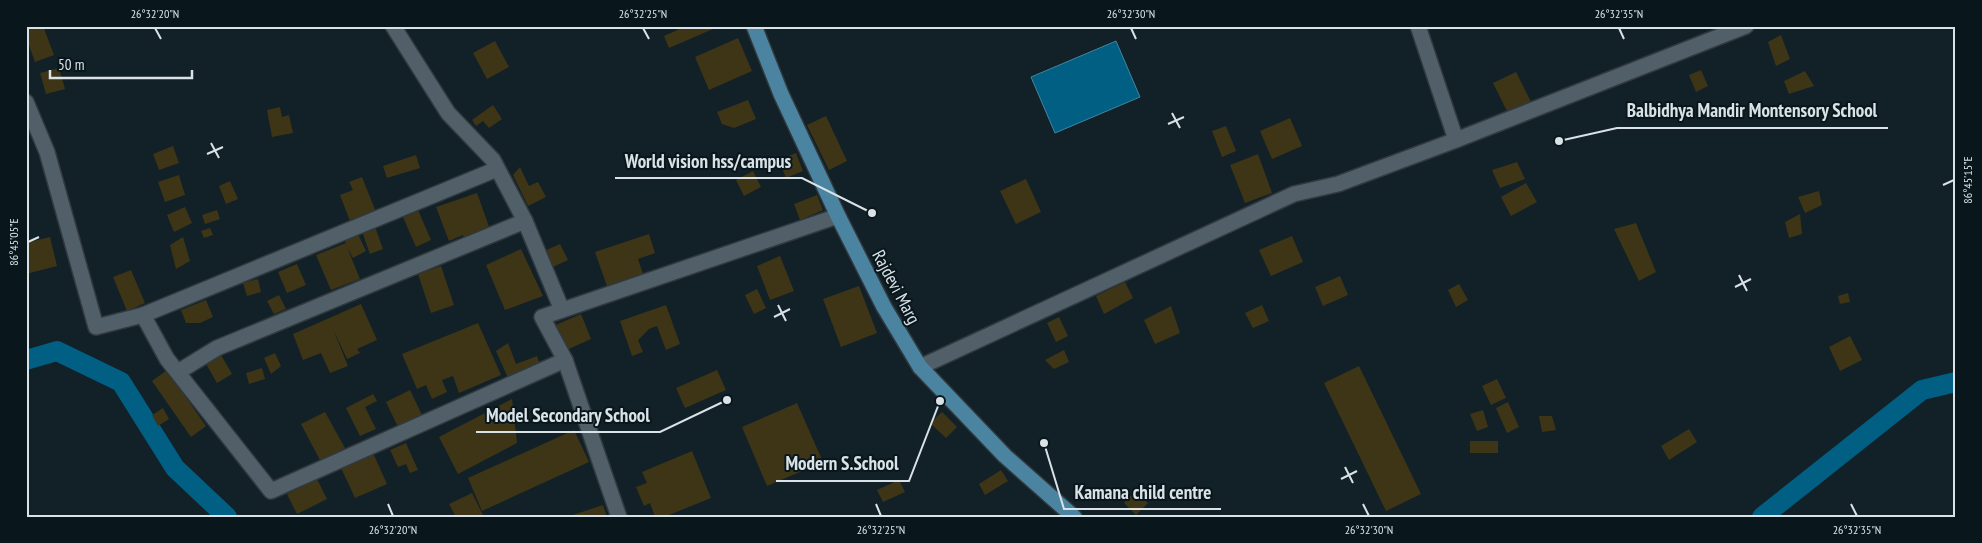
<svg xmlns="http://www.w3.org/2000/svg" width="1982" height="543" font-family="'PT Sans Narrow',sans-serif">
	<style>
		.water { fill: #005f82; stroke: #4186a0 }
		.lines { fill: none; stroke-linecap: round; stroke-linejoin: round }
		.canal { stroke: #005f82; stroke-width: 20 }
		.building { fill: #3e3517 }
		.minor-casing { stroke: #31393f; stroke-width: 18 }
		.major-casing { stroke: #31393f; stroke-width: 18 }
		.minor { stroke: #505f68; stroke-width: 15 }
		.major { stroke: #4b84a0; stroke-width: 15 }
		.ticks { fill: none; stroke: #d9e2e7; stroke-width: 2 }
		.labels { text-anchor: middle; stroke-width: 4; stroke-linejoin: round; paint-order: stroke }
		.street-label { font-size: 18px; fill: #d9e2e7; stroke: #09171d }
		.leader { fill: none; stroke: #d9e2e7; stroke-width: 2 }
		.callout-dot { fill: #d9e2e7; stroke: #09171d; stroke-width: 2 }
		.callout-label { font-size: 19px; text-anchor: middle; font-weight: bold; fill: #d9e2e7; stroke: #09171d; stroke-width: 4; stroke-linejoin: round; paint-order: stroke }
		.neatline { fill: none; stroke: #d9e2e7; stroke-width: 2 }
		.ticks-label { font-size: 12px; text-anchor: middle; fill: #d9e2e7 }
	</style>
	<rect width="100%" height="100%" fill="#122027"/>
	<polygon class="water" points="1116,41 1140,97 1055,133 1031,77"/>
	<g class="lines">
		<g class="canal">
			<polyline points="26,360 57,351 121,382 175,468 227,517"/>
			<polyline points="1762,517 1922,390 1956,382"/>
		</g>
	</g>
	<g class="building">
		<polygon points="43,26 54,55 35,62 26,37 26,27"/>
		<polygon points="686,26 720,26 669,48 664,36"/>
		<polygon points="1781,35 1790,59 1776,66 1768,42"/>
		<polygon points="738,38 752,71 709,90 695,57"/>
		<polygon points="495,41 509,67 487,79 473,53"/>
		<polygon points="59,68 65,89 46,94 40,73"/>
		<polygon points="1701,70 1708,86 1696,92 1689,75"/>
		<polygon points="1805,71 1814,86 1789,94 1784,81"/>
		<polygon points="1516,72 1531,102 1508,113 1493,83"/>
		<polygon points="748,100 756,119 734,128 722,124 717,112"/>
		<polygon points="493,105 502,119 489,128 483,121 476,126 472,120"/>
		<polygon points="280,107 282,117 289,115 293,133 272,137 267,110"/>
		<polygon points="826,116 847,161 829,170 807,125"/>
		<polygon points="1290,118 1302,146 1272,159 1260,131"/>
		<polygon points="1226,126 1236,151 1222,157 1212,131"/>
		<polygon points="173,146 179,163 159,170 153,154"/>
		<polygon points="796,153 803,171 786,178 779,160"/>
		<polygon points="1258,154 1272,193 1245,203 1230,165"/>
		<polygon points="416,155 420,168 387,178 383,166"/>
		<polygon points="1517,162 1525,179 1500,188 1492,170"/>
		<polygon points="520,167 529,186 538,182 546,197 528,206 513,175"/>
		<polygon points="753,171 761,187 744,196 736,180"/>
		<polygon points="179,175 185,195 165,202 158,182"/>
		<polygon points="362,177 376,212 373,221 383,249 370,254 360,226 355,228 366,251 353,258 347,247 360,279 331,290 316,255 346,243 341,234 353,229 340,195 353,190 349,182"/>
		<polygon points="1026,179 1041,212 1016,224 1000,191"/>
		<polygon points="230,181 238,199 226,204 219,186"/>
		<polygon points="1526,183 1537,202 1511,216 1501,197"/>
		<polygon points="1819,191 1822,205 1805,213 1798,197"/>
		<polygon points="477,193 492,235 466,244 463,235 449,241 436,207"/>
		<polygon points="817,195 823,210 800,220 794,204"/>
		<polygon points="185,207 192,223 174,232 167,215"/>
		<polygon points="217,210 220,219 205,224 202,215"/>
		<polygon points="418,210 431,240 416,247 403,217"/>
		<polygon points="1800,214 1802,234 1789,238 1785,222"/>
		<polygon points="1636,223 1656,272 1639,281 1614,229"/>
		<polygon points="210,228 213,235 204,238 201,231"/>
		<polygon points="649,234 655,253 638,259 644,277 608,289 595,252"/>
		<polygon points="1292,236 1303,262 1271,276 1259,250"/>
		<polygon points="50,237 57,266 26,274 26,243"/>
		<polygon points="183,237 190,261 176,269 170,245"/>
		<polygon points="560,244 568,260 551,268 544,251"/>
		<polygon points="521,249 543,296 505,310 486,265"/>
		<polygon points="780,256 794,291 770,300 757,266"/>
		<polygon points="297,264 306,285 287,293 278,272"/>
		<polygon points="441,266 454,305 431,313 418,274"/>
		<polygon points="131,270 145,303 127,311 113,277"/>
		<polygon points="1340,276 1348,295 1323,306 1315,287"/>
		<polygon points="258,279 261,292 247,296 243,283"/>
		<polygon points="1125,282 1133,298 1104,314 1096,296"/>
		<polygon points="1459,284 1468,300 1456,307 1448,290"/>
		<polygon points="859,286 877,333 841,347 823,299"/>
		<polygon points="757,289 766,308 754,314 745,295"/>
		<polygon points="1848,293 1850,302 1840,304 1838,296"/>
		<polygon points="279,295 286,309 274,314 267,301"/>
		<polygon points="206,300 213,317 200,323 186,323 181,310"/>
		<polygon points="361,304 377,340 357,349 360,353 347,359 333,329 348,366 330,373 321,353 303,360 293,334"/>
		<polygon points="666,305 680,344 666,350 657,326 649,329 638,340 643,352 632,356 620,321"/>
		<polygon points="1262,305 1269,321 1253,328 1245,313"/>
		<polygon points="1171,306 1180,333 1155,344 1144,320"/>
		<polygon points="581,314 591,339 562,352 551,327"/>
		<polygon points="1059,317 1068,336 1056,342 1047,323"/>
		<polygon points="478,323 501,375 459,393 453,376 442,380 447,392 432,399 426,385 417,389 402,354"/>
		<polygon points="1850,336 1862,360 1840,371 1829,347"/>
		<polygon points="508,343 516,364 537,356 540,365 508,378 496,351"/>
		<polygon points="217,348 232,374 217,383 202,357"/>
		<polygon points="1064,350 1069,362 1054,369 1045,360"/>
		<polygon points="275,353 281,366 271,374 264,358"/>
		<polygon points="1359,366 1421,494 1386,511 1324,383"/>
		<polygon points="262,368 265,379 249,384 246,373"/>
		<polygon points="167,370 206,426 191,437 152,381"/>
		<polygon points="717,370 726,390 685,408 676,388"/>
		<polygon points="1497,379 1506,398 1491,405 1482,386"/>
		<polygon points="410,390 422,415 398,427 386,402"/>
		<polygon points="373,394 377,401 365,407 376,429 360,436 346,408"/>
		<polygon points="512,399 517,443 458,474 439,437"/>
		<polygon points="1508,402 1519,427 1507,433 1496,408"/>
		<polygon points="797,403 823,462 767,486 742,427"/>
		<polygon points="163,408 169,419 158,426 152,415"/>
		<polygon points="1483,410 1488,427 1477,431 1470,414"/>
		<polygon points="325,412 345,448 321,462 301,424"/>
		<polygon points="942,412 957,427 946,438 930,423"/>
		<polygon points="1539,416 1552,416 1556,430 1542,432"/>
		<polygon points="1689,429 1697,442 1669,460 1661,446"/>
		<polygon points="574,430 589,462 482,511 468,478"/>
		<rect x="1470" y="441" width="28" height="12"/>
		<polygon points="406,443 418,470 410,473 406,464 398,467 390,450"/>
		<polygon points="692,451 711,498 664,517 655,517 650,503 644,506 636,487 647,483 642,472"/>
		<polygon points="373,453 387,484 355,498 341,468"/>
		<polygon points="1001,470 1008,481 985,495 979,484"/>
		<polygon points="317,479 327,499 297,514 287,494"/>
		<polygon points="899,480 905,492 883,502 877,490"/>
		<polygon points="1135,491 1148,503 1136,515 1124,503"/>
		<polygon points="472,493 484,517 456,517 449,504"/>
		<polygon points="603,505 607,517 570,517 570,516"/>
	</g>
	<g class="lines">
		<g class="minor-casing">
			<g id="minor">
				<polyline points="393,26 448,113 493,160 525,221 562,310"/>
				<polyline points="1418,26 1456,140"/>
				<polyline points="26,102 47,152 96,327 143,315 497,169"/>
				<polyline points="143,315 167,359 271,491 565,360"/>
				<polyline points="920,367 1294,194 1338,184 1456,140 1746,26"/>
				<polyline points="178,372 217,348 525,221"/>
				<polyline points="619,517 565,360 542,317 838,216"/>
			</g>
		</g>
		<g class="major-casing">
			<polyline id="major" points="754,26 781,94 838,216 884,307 920,367 1005,456 1074,517"/>
		</g>
		<use href="#minor" class="minor"/>
		<use href="#major" class="major"/>
	</g>
	<path class="ticks" d="M155,28L161,39M643,28L649,39M1131,28L1136,39M1619,28L1624,39M1172,113L1180,128M1168,124L1184,117M211,143L219,158M207,154L223,147M1943,185L1954,180M28,242L39,237M1739,275L1747,291M1735,287L1751,279M778,305L786,321M774,317L790,309M1345,467L1353,483M1341,479L1357,471M388,504L393,516M876,504L881,516M1363,504L1369,516M1851,504L1857,516"/>
	<g class="labels">
		<g class="street-label">
			<text transform="translate(896 287) rotate(62)" y="6">Rajdevi Marg</text>
		</g>
	</g>
	<path class="leader" d="M1559 141L1617 128H1888M872 213L802 178H615M727 400L660 432H476M940 401L909 481H776M1044 443L1064 509H1221"/>
	<g class="callout-dot">
		<circle cx="1559" cy="141" r="5"/>
		<circle cx="872" cy="213" r="5"/>
		<circle cx="727" cy="400" r="5"/>
		<circle cx="940" cy="401" r="5"/>
		<circle cx="1044" cy="443" r="5"/>
	</g>
	<g class="callout-label">
		<text x="1752" y="117">Balbidhya Mandir Montensory School</text>
		<text x="708" y="168">World vision hss/campus</text>
		<text x="568" y="422">Model Secondary School</text>
		<text x="842" y="470">Modern S.School</text>
		<text x="1143" y="499">Kamana child centre</text>
	</g>
	<rect width="1982" height="543" fill="none" stroke="#09171d" stroke-width="55"/>
	<path d="M50 70v8h142v-8" fill="none" stroke="#d9e2e7" stroke-width="2.5"/>
	<text x="58" y="70" font-size="15" fill="#d9e2e7" stroke="#09171d" stroke-width="4" paint-order="stroke">50 m</text>
	<rect x="28" y="28" width="1926" height="488" class="neatline"/>
	<g class="ticks-label">
		<text x="155" y="18">26°32'20"N</text>
		<text x="643" y="18">26°32'25"N</text>
		<text x="1131" y="18">26°32'30"N</text>
		<text x="1619" y="18">26°32'35"N</text>
		<text transform="translate(1968 180) rotate(-90)" y="4">86°45'15"E</text>
		<text transform="translate(14 242) rotate(-90)" y="4">86°45'05"E</text>
		<text x="393" y="534">26°32'20"N</text>
		<text x="881" y="534">26°32'25"N</text>
		<text x="1369" y="534">26°32'30"N</text>
		<text x="1857" y="534">26°32'35"N</text>
	</g>
</svg>
